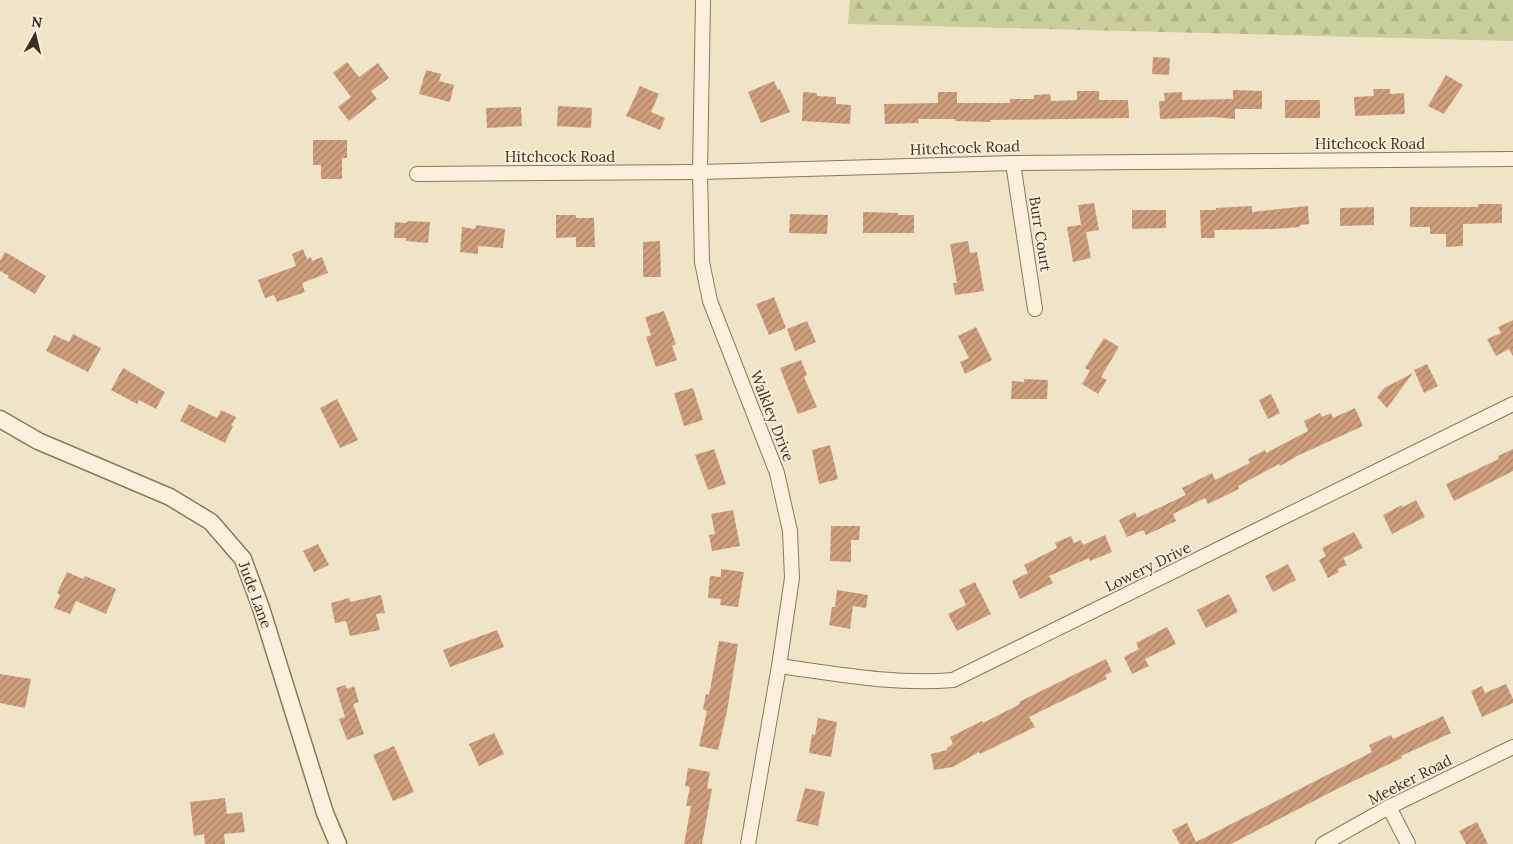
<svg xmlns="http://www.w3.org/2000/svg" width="1513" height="844" font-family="Lora,serif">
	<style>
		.forest { fill: url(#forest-firs) }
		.building { fill: url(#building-hatch) }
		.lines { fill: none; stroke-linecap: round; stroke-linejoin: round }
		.minor-casing { stroke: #8d765c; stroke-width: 16 }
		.tertiary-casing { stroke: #8d765c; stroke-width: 19 }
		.minor { stroke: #faf1dc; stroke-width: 14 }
		.tertiary { stroke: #faf1dc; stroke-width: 16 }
		.labels { text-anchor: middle; stroke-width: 4; stroke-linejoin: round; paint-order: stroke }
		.street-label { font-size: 15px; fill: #3d2e20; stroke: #f7eed8 }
	</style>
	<defs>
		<pattern id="forest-firs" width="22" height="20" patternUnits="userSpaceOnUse" patternTransform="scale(1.25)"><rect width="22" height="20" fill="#c9cf9b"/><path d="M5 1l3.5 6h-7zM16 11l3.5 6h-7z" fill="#aeb285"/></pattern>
		<pattern id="building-hatch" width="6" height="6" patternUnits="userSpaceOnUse" patternTransform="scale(1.25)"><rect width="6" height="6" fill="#cf9f7d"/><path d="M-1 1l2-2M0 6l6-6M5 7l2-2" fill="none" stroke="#a98266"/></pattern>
	</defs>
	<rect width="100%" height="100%" fill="#f0e4c8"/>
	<polygon class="forest" points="850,0 1513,0 1513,41 848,24"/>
	<g class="building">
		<polygon points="1153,57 1170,58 1169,75 1152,74"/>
		<polygon points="347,62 359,77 378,63 389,78 371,91 377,99 349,121 338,107 351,97 333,73"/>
		<polygon points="426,70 441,74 439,81 454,85 450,102 419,94"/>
		<polygon points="1446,75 1463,85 1444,114 1428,106"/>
		<polygon points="774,81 778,90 780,89 790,112 761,123 748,92"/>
		<polygon points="640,86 659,94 651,112 665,118 660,130 626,116"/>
		<polygon points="1373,89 1390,89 1390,94 1404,93 1405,114 1355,116 1354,97 1374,96"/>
		<polygon points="1233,90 1262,91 1262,109 1235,109 1235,119 1212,117 1160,119 1159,101 1165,101 1164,93 1182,92 1182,100 1233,99"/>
		<polygon points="1077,91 1099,91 1099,100 1128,100 1129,118 990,120 990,122 955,121 955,119 918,119 919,123 885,124 884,104 938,103 938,92 957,92 957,103 1010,103 1010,99 1034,99 1034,95 1050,94 1051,101 1077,100"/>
		<polygon points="803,92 817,93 817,96 836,97 836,104 851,105 850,124 802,121"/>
		<rect x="1285" y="100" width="35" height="18"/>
		<polygon points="558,106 592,108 591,128 557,126"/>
		<polygon points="521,107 522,126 487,128 486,108"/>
		<polygon points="313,140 347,140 347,158 342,158 342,179 321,179 321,165 313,165"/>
		<polygon points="1094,203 1099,230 1086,232 1091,258 1073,262 1067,227 1081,225 1078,205"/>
		<polygon points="1478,204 1502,204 1502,223 1463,224 1463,246 1446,247 1446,234 1430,234 1430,227 1410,227 1410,207 1478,207"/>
		<polygon points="1252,206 1252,212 1308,206 1309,224 1300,225 1300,227 1274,229 1214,230 1215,238 1201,238 1200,210 1216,210 1216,208"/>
		<polygon points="1374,207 1374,225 1340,226 1340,208"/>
		<polygon points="1132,210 1166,210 1166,228 1132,229"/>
		<polygon points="863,212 898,213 898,215 914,215 914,233 863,233"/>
		<polygon points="790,214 828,215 827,234 789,233"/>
		<polygon points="556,215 576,215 576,218 594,218 595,247 576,247 576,237 556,238"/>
		<polygon points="408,221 430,222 428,243 406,241 406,238 394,238 395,222 406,223"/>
		<polygon points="476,225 505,229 503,248 478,246 478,254 460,252 462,227 475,229"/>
		<polygon points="660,241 661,277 643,277 643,242"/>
		<polygon points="968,241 970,253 977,252 984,291 955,295 953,283 957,283 950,244"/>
		<polygon points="303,249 307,259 311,257 312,261 322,257 328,273 302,283 305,292 277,302 274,295 265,298 258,280 296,266 292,254"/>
		<polygon points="5,252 46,276 35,294 8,278 9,276 0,271 0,261"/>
		<polygon points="774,297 786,328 769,335 756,304"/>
		<polygon points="664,311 676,344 672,346 677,360 656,367 646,337 651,335 645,317"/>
		<polygon points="1513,320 1513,356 1509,349 1496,356 1487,339 1501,333 1498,327"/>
		<polygon points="807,321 816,342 795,351 787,329"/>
		<polygon points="976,327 992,360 965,374 960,362 969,358 958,336"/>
		<polygon points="73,334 101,348 88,372 46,351 54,335 69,342"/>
		<polygon points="1104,338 1119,347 1101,377 1107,380 1098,394 1082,384 1090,371 1085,368"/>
		<polygon points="801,360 807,375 804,377 817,407 798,414 780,368"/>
		<polygon points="1427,364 1438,386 1424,393 1414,370"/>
		<polygon points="123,368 165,392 156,409 139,400 137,404 111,390"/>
		<polygon points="1413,373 1387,408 1377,397 1384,388"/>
		<polygon points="1024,379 1048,380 1047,399 1011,399 1012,381 1024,382"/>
		<polygon points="693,388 703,420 684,426 674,393"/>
		<polygon points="1271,394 1280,413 1268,419 1259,400"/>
		<polygon points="337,399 358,440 340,448 320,408"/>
		<polygon points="189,404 217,418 221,410 236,417 231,426 233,426 225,443 180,421"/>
		<polygon points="1355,408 1363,426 1299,455 1280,466 1279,464 1238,486 1239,489 1208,504 1205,498 1173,514 1176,521 1146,535 1143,530 1127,537 1119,520 1135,512 1137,518 1186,495 1182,488 1212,473 1215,480 1250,463 1248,459 1265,450 1266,453 1308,431 1304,421 1320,413 1322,417 1331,413 1333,418"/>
		<polygon points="830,445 838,479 819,484 812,450"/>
		<polygon points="714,449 726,484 708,490 695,455"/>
		<polygon points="1513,449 1513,471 1454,501 1446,484 1499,459 1498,456"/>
		<polygon points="1416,500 1425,517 1392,534 1383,515 1402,505 1403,507"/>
		<polygon points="733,510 740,546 712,551 709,535 715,534 711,514"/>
		<polygon points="831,526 860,526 859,540 851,540 851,562 830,561"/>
		<polygon points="1354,532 1363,548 1343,558 1347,565 1338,569 1339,572 1328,578 1319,560 1326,556 1322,548"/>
		<polygon points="1105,535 1112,552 1090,561 1089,558 1049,576 1053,583 1020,599 1012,581 1028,573 1024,565 1057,548 1055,543 1071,536 1074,543 1081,540 1083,545"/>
		<polygon points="318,544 329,565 314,572 303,551"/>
		<polygon points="1288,564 1296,580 1273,592 1265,576"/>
		<polygon points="721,569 744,572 738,607 720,605 721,599 708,598 710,576 721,577"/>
		<polygon points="67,572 83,579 85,576 116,589 106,614 76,601 70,614 54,608 60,595 57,593"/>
		<polygon points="975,582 991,614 957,631 948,614 966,605 959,590"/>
		<polygon points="837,590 868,595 866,608 853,606 850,629 829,625 832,607 835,607"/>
		<polygon points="1229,594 1238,612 1206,628 1197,610"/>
		<polygon points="381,595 385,613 376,614 380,630 350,636 346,621 335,623 331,603 349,598 350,602"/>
		<polygon points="1167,627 1176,644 1145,659 1149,666 1132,674 1124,657 1139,649 1136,643"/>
		<polygon points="497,630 504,647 450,667 443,650"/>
		<polygon points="719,641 738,644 727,711 718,750 699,746 707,711 703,709 706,694 709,695"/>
		<polygon points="1106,659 1112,672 1105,675 1107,679 1029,717 1035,727 980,754 979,752 953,767 934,770 931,754 947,750 947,748 953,744 950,737 982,721 983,723 1020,704 1019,702"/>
		<polygon points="0,674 31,679 25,708 0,703"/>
		<polygon points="1506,684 1513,699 1513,703 1482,717 1471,691 1482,686 1485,693"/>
		<polygon points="345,685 347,689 354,686 359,702 353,704 364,734 347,740 339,719 345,717 336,688"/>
		<polygon points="1443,716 1451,733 1401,756 1402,758 1339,788 1231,844 1180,844 1172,830 1187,823 1196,842 1372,752 1369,745 1391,735 1393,739"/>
		<polygon points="818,718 837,722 831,757 809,753 812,734 815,735"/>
		<polygon points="494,733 504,754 479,766 469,744"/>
		<polygon points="394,746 414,792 393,801 373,755"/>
		<polygon points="688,768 710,772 707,788 712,789 702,844 684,844 691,806 686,806 690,787 685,786"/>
		<polygon points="805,788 825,792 818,826 796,821"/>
		<polygon points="225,798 227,814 242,812 245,832 224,834 225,844 205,844 204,834 194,836 190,802"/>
		<polygon points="1477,822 1488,844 1466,844 1459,831"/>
	</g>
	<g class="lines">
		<g class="minor-casing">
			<g id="minor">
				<polyline points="703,0 700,172 702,262 710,301 777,473 790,531 792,578 779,666 748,844"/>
				<polyline points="1013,163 1035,309"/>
				<polyline points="417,174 700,172 1013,163 1513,159"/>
				<path d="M779,666C837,674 895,685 953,680L1513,404"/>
				<polyline points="1389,807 1408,844"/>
				<polyline points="1323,844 1389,807 1513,747"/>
			</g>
		</g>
		<g class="tertiary-casing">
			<polyline id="tertiary" points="0,419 38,441 170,497 211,522 243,559 261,608 325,813 338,844"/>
		</g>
		<use href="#minor" class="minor"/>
		<use href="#tertiary" class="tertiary"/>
	</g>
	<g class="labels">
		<g class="street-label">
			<text x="1370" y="149">Hitchcock Road</text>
			<text transform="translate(965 148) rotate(-2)" y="5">Hitchcock Road</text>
			<text x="560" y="162">Hitchcock Road</text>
			<text transform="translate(1040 234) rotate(81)" y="5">Burr Court</text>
			<text transform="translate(772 416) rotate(69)" y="5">Walkley Drive</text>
			<text transform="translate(1148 567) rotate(-26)" y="5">Lowery Drive</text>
			<text transform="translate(255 595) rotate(70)" y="5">Jude Lane</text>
			<text transform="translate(1410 780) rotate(-27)" y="5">Meeker Road</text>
		</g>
	</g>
	<g transform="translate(35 35) rotate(8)" stroke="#f7eed8" stroke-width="4" paint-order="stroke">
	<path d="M0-4L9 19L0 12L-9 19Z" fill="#3d2e20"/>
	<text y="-8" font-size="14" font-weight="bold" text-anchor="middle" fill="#3d2e20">N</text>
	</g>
</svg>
